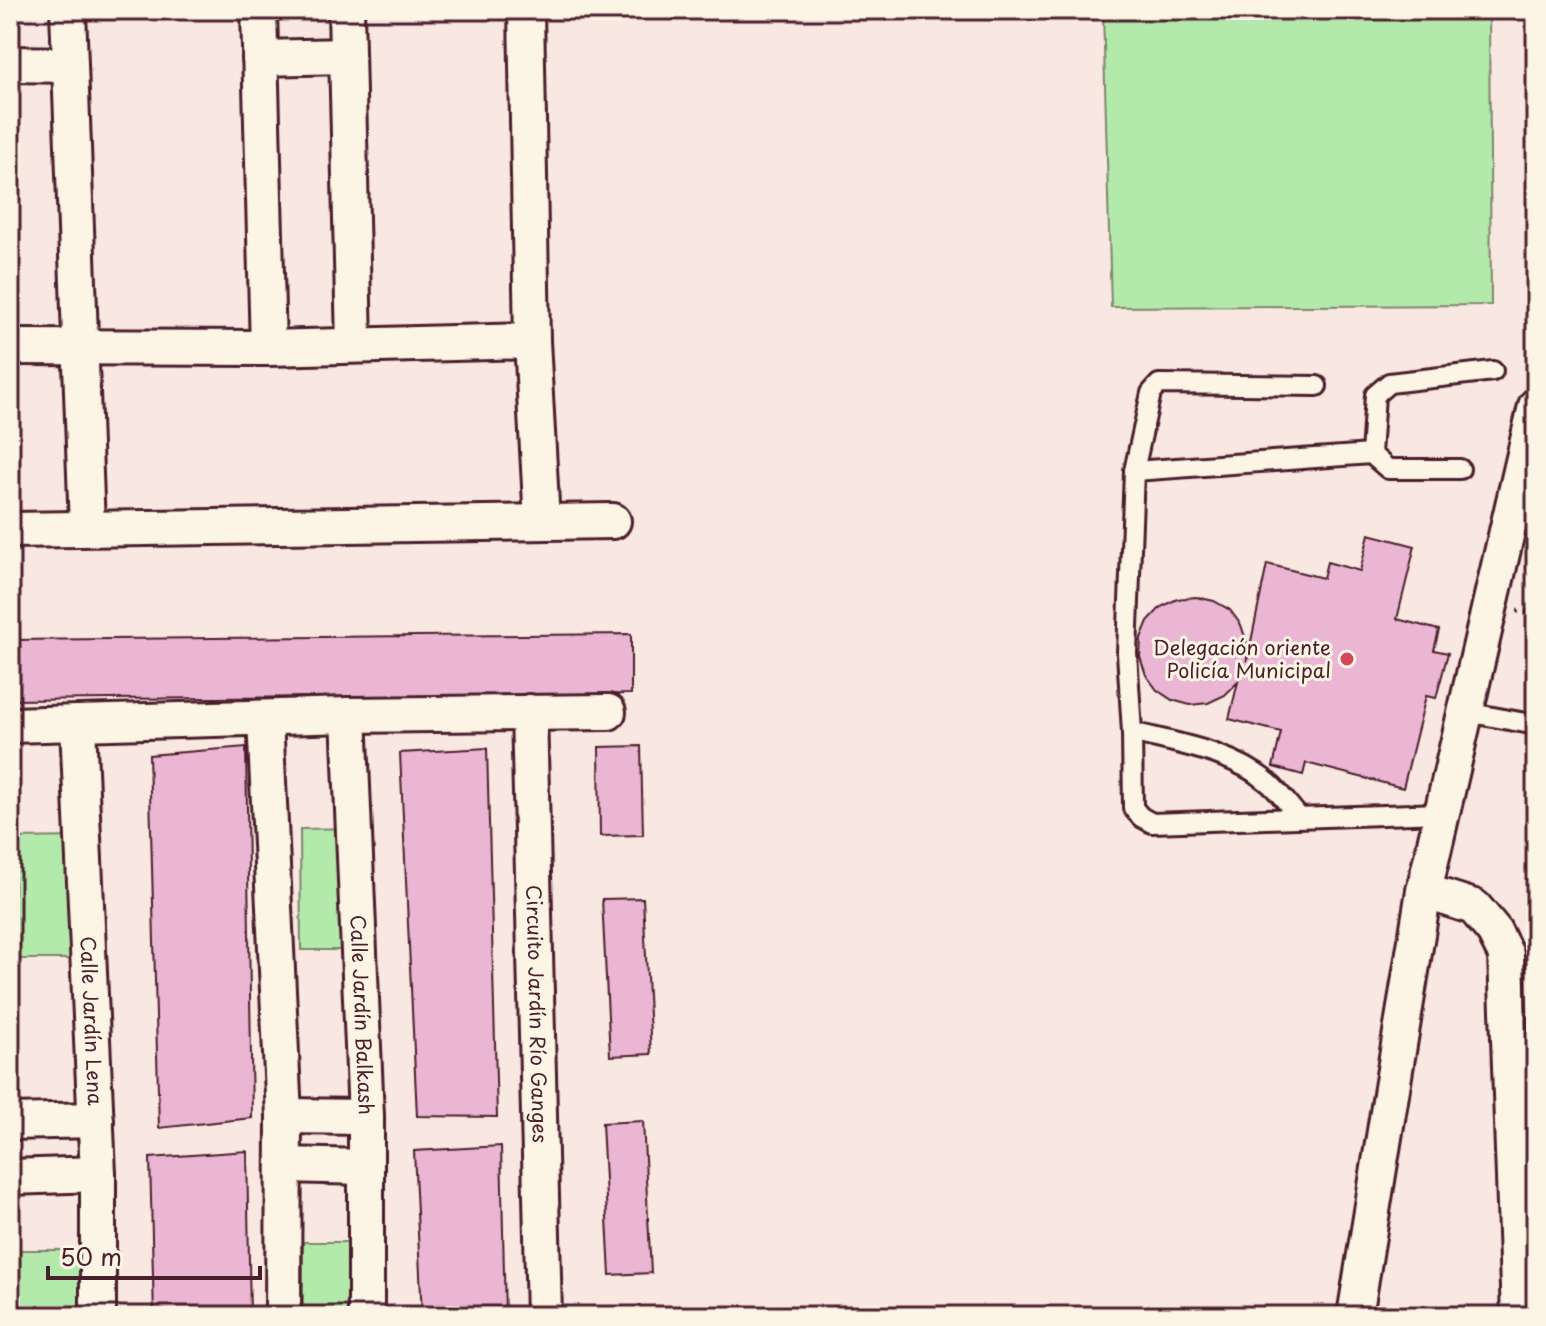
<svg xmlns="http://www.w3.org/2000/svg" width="1546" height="1326" font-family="'Playpen Sans',sans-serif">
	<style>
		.green { fill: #b3eaac; stroke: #7e846c; stroke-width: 2 }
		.building { fill: #eab6d3; stroke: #4a1f2b; stroke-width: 2 }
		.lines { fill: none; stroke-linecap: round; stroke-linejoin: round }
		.service-casing { stroke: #4a1f2b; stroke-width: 24 }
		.minor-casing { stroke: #4a1f2b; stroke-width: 40 }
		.path { stroke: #4a1f2b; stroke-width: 5; stroke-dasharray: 2 6; stroke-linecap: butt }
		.service { stroke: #fcf5e5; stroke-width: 18 }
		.minor { stroke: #fcf5e5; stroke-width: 34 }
		.poi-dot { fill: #d1495b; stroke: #fcf5e5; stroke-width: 3 }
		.labels { text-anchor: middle; stroke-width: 6; stroke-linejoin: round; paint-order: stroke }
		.poi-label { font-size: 20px; fill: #4a1f2b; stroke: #fcf5e5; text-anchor: end }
		.street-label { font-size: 20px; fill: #4a1f2b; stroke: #fcf5e5 }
	</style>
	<rect width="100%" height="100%" fill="#f8e8e1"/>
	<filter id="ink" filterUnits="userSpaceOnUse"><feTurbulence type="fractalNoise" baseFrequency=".0125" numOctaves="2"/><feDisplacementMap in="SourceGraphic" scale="16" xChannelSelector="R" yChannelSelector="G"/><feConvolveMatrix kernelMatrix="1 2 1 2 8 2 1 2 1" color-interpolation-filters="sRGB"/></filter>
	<g filter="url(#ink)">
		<g class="green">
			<polygon points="1103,10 1489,10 1491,305 1111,307"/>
			<polygon points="364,828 365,950 301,950 300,829"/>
			<polygon points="79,837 80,959 15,959 14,838"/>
			<polygon points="303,1242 367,1242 368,1316 303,1316"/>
			<polygon points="17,1250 81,1250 82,1316 17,1316"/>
		</g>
		<g class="building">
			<polygon points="1369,534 1415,546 1397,619 1439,630 1434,650 1448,653 1436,698 1426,696 1403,788 1306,763 1303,775 1273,767 1281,732 1229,719 1238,682 1225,695 1208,703 1190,705 1172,700 1157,690 1146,675 1140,657 1141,638 1148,621 1161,607 1177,599 1196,597 1214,601 1230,610 1241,625 1247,643 1247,661 1267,564 1323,578 1327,562 1360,571"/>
			<polygon points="631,634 631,694 10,700 10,640"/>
			<polygon points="641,746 643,835 600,836 599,747"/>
			<polygon points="246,747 252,1118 159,1128 149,755"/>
			<polygon points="487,748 497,1117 417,1116 400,753"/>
			<polygon points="643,898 651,1054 610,1056 602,899"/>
			<polygon points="643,1121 651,1273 610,1275 602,1123"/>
			<polygon points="501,1146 505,1316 422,1316 414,1151"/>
			<polygon points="247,1151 250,1316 154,1316 150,1158"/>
		</g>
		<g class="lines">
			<g class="service-casing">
				<g id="service">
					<polyline points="1317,386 1159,384 1151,393 1134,471 1127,653 1132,732 1133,808 1141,817 1152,823 1441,813"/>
					<polyline points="1460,469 1388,469 1371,454 1375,395 1389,383 1493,371"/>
					<polyline points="1134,471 1371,454"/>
					<polyline points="1512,512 1536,514"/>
					<polyline points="1466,712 1536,725"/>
					<path d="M1132,732C1178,744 1234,752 1270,784C1281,794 1290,807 1299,817"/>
				</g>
			</g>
			<g class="minor-casing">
				<g id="minor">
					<polyline points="68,10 87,528"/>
					<polyline points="259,10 268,348"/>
					<polyline points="346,10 354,344"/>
					<polyline points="526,10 532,341 542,522"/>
					<polyline points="260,58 347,56"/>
					<polyline points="10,64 70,65"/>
					<polyline points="10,347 268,348 532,341"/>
					<polyline points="10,530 613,521"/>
					<path id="s1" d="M529,712L544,1316"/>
					<path id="s2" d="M349,715L366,1117V1316"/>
					<polyline points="265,719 284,1116 283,1316"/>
					<polyline points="10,725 349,715 608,712"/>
					<path id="s3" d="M78,725L98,1174V1316"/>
					<polyline points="1424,891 1474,907 1494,931 1506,955 1519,1316"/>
					<polyline points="284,1116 366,1117"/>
					<polyline points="10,1122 96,1120"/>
					<polyline points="284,1165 366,1167"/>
					<polyline points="10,1177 98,1174"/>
					<polyline points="1355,1316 1424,891 1536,406"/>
				</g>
			</g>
			<polyline class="path" points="1517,611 1536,613"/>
			<use href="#service" class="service"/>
			<use href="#minor" class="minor"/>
		</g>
	</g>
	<circle class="poi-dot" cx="1347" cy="659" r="8"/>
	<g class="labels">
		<g class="poi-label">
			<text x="1331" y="655">Delegación oriente<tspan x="1331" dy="23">Policía Municipal</tspan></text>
		</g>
		<g class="street-label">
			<text dy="7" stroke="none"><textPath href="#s1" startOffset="302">Circuito Jardín Río Ganges</textPath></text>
			<text dy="7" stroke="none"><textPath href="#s2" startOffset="300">Calle Jardín Balkash</textPath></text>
			<text dy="7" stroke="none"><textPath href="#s3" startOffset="296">Calle Jardín Lena</textPath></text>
		</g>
	</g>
	<rect width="1546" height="1326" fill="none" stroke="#fcf5e5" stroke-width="40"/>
	<rect x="20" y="20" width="1506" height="1286" fill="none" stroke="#4a1f2b" stroke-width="3" filter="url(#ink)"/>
	<path d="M48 1266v12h212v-12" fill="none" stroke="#4a1f2b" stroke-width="4"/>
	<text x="60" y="1266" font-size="24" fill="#4a1f2b" stroke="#fcf5e5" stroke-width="6" paint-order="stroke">50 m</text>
</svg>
